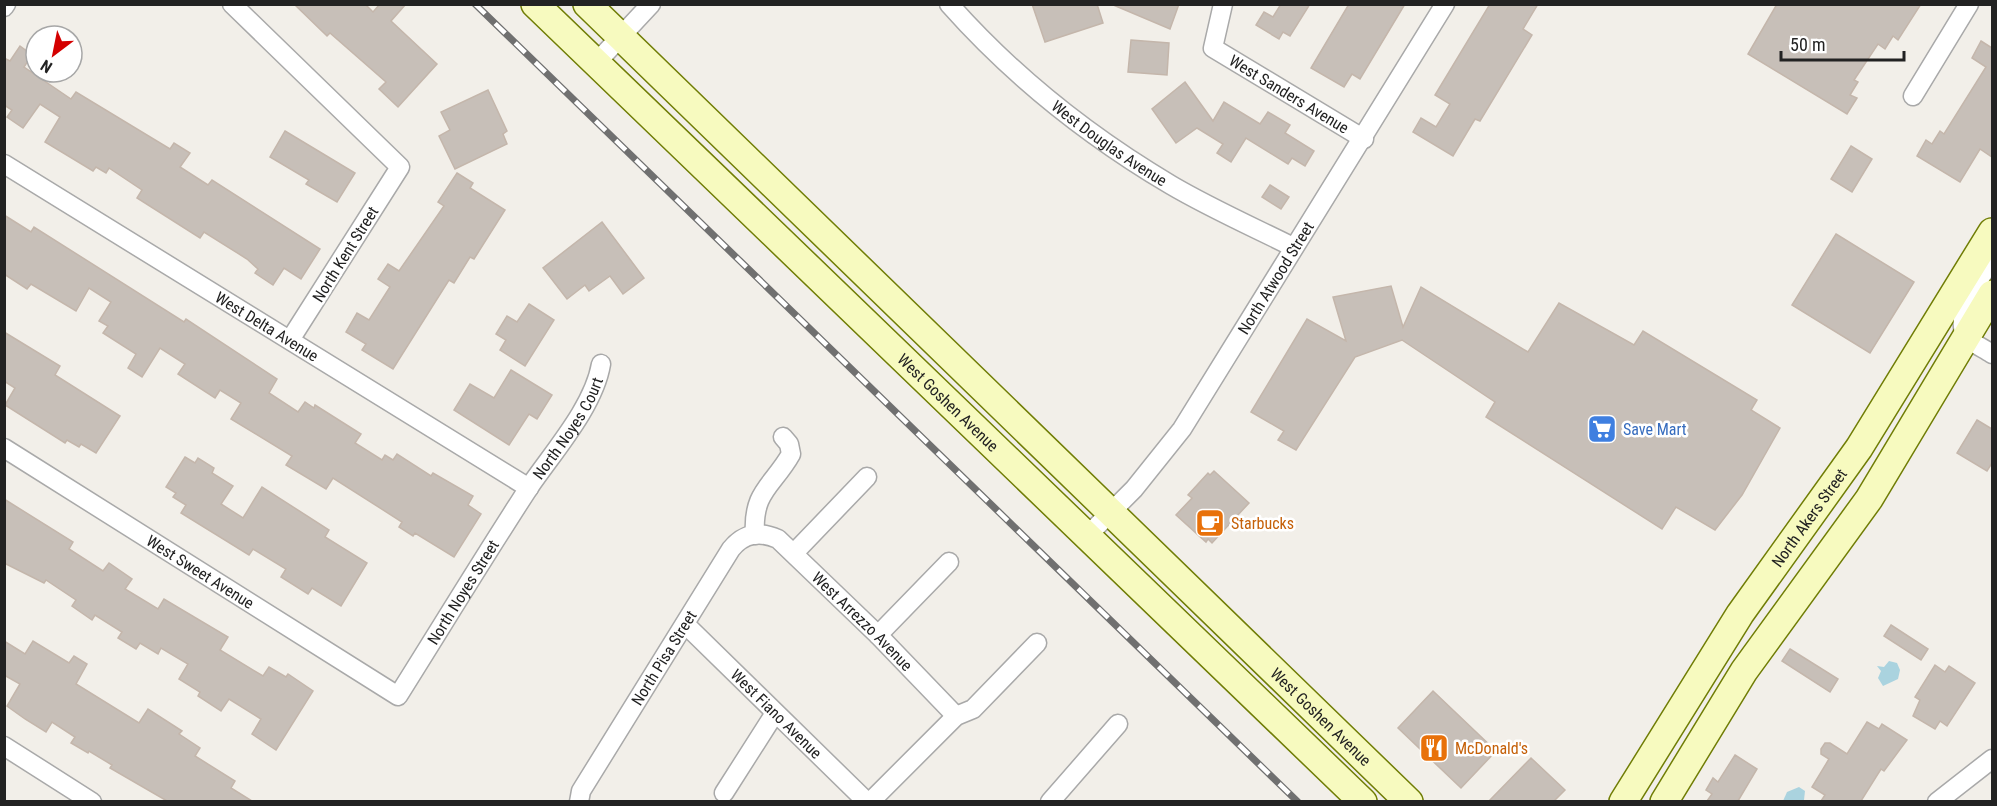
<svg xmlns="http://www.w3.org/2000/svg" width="1997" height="806" font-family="'Roboto Condensed',sans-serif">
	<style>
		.water { fill: #aad3df }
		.building { fill: #c7bfb8; stroke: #c4b6ab; stroke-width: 1.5 }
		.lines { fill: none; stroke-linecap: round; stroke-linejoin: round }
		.street-casing { stroke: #a9a9a9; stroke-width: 21 }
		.secondary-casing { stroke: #707d05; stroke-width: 30 }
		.street { stroke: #fff; stroke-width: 18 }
		.secondary { stroke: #f7fabf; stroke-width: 27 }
		.rail-casing { stroke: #707070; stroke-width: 7 }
		.rail { stroke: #fff; stroke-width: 4.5; stroke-dasharray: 14; stroke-linecap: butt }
		.labels { text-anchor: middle; stroke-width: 5; stroke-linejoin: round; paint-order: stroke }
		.street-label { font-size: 16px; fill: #222; stroke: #fff }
		.shop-label { font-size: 16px; fill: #366cbe; stroke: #fff; text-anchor: start }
		.food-label { font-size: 16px; fill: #c56008; stroke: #fff; text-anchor: start }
	</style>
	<rect width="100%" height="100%" fill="#f2efe9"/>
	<g class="water">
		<polygon points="1889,661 1897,663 1900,670 1898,679 1883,686 1878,678 1881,671 1877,666 1884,667"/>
		<polygon points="1799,787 1805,791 1804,800 1783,801 1787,792"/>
	</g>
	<g class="building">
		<polygon points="294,4 365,4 373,12 380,4 406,4 391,21 437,64 398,107 379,89 386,82 330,33 327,36"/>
		<polygon points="1032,4 1097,4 1103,23 1045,42"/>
		<polygon points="1111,4 1179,4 1170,29"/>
		<polygon points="1281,4 1310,4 1290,36 1283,32 1279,39 1256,25 1264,12 1273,17"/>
		<polygon points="1349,4 1405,4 1360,79 1352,74 1344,87 1311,68"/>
		<polygon points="1490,4 1538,4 1523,29 1532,35 1480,121 1475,119 1453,156 1413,132 1421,118 1436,127 1450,104 1435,95"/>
		<polygon points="1777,4 1921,4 1898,40 1893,36 1885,49 1878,44 1854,80 1858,82 1850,95 1857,98 1847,114 1748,54"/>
		<polygon points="1131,40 1169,43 1167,75 1128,72"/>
		<polygon points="1981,41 1992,48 1992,157 1980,149 1960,182 1917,156 1926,140 1932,144 1940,131 1944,134 1986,67 1972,58"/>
		<polygon points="20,46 32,55 24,67 71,99 76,92 170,149 174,143 190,153 180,167 208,185 212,180 320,249 301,279 284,268 273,285 255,273 258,269 247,259 204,232 200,238 137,198 142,190 109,168 106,173 96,167 93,171 45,142 60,117 40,104 23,128 7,117 12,110 4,105 4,58 10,61"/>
		<polygon points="1185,82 1213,121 1224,102 1260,124 1268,112 1290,125 1285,133 1314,151 1305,166 1292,158 1288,164 1246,138 1231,162 1217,153 1223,144 1197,128 1176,143 1152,109"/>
		<polygon points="488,90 507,131 503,134 507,144 455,169 439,136 450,130 441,112"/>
		<polygon points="285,131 355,173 337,202 306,184 309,180 270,157"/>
		<polygon points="1851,146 1872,159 1852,192 1831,179"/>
		<polygon points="457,173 473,183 470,188 505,210 474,259 470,257 454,283 449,280 393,369 362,350 366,344 346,332 357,313 369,320 390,287 378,279 388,264 399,271 444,206 438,202"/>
		<polygon points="1270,185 1289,197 1281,209 1262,197"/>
		<polygon points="4,215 31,232 34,227 184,322 186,319 277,379 269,393 298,412 305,402 314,408 315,405 361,434 355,443 382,460 385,455 393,460 397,454 431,476 433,473 473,496 468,505 481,514 454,557 415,533 413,536 399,527 402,522 333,478 326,489 286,465 292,456 231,419 241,403 220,390 215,398 178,374 185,364 160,348 142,377 128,368 136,354 103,333 108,326 99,321 111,302 89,288 76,311 31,284 27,289 4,274"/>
		<polygon points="602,222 644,278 623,294 610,276 589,291 585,285 567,299 543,268"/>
		<polygon points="1836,234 1914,282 1870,353 1792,305"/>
		<polygon points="1391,286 1403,327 1421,287 1528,352 1559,303 1634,345 1643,331 1757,400 1751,410 1780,428 1742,495 1715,530 1676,507 1662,529 1486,417 1495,402 1402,340 1355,357 1296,450 1278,440 1284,431 1251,412 1307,319 1346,341 1333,297"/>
		<polygon points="529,304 554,320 525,366 500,350 506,340 496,334 507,316 517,322"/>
		<polygon points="4,332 60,366 55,375 120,416 96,453 81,444 79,447 67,440 65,443 5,405 15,388 4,381"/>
		<polygon points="511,370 552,395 537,419 529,414 509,445 454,410 470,384 494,398"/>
		<polygon points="1977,420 1992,429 1992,463 1987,471 1957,453"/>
		<polygon points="185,457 195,463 198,458 214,468 212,473 233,486 221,504 243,518 262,487 329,530 325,537 367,563 341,606 312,588 308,594 281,577 286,569 253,549 249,555 181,513 186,505 173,497 176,493 166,487"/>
		<polygon points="1214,471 1249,503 1212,543 1208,539 1206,542 1176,515 1192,498 1188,495 1208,473 1210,475"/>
		<polygon points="4,499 73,542 69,549 103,571 109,563 132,579 125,589 158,609 164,599 228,637 220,650 263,676 269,667 286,677 288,674 313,691 276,750 252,734 261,719 229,699 221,711 198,696 200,692 179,679 188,664 161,648 158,654 140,643 136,649 118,638 122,632 95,615 92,620 72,606 76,600 46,580 44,583 4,563"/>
		<polygon points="1891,625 1928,649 1921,660 1884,636"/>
		<polygon points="4,641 25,654 33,641 69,663 74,656 87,664 76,684 139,723 148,709 182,731 179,734 200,748 195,756 235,781 231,788 252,801 167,801 110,768 112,765 89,751 88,753 71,743 75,737 52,722 46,732 25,719 7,706 20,684 4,675"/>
		<polygon points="1790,649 1838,679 1830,692 1782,661"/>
		<polygon points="1935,665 1945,672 1949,666 1975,683 1947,726 1940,721 1935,729 1913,716 1920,700 1915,697"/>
		<polygon points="1433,691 1496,751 1461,788 1398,728"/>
		<polygon points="1867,722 1879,729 1882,724 1907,740 1884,771 1881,769 1861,801 1821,801 1825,795 1812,787 1829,759 1821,754 1821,749 1825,743 1830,743 1847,754"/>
		<polygon points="1735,755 1757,769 1738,801 1707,801 1712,794 1706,790 1713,778 1718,782"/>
		<polygon points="1531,758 1565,790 1554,801 1489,801"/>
	</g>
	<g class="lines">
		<g class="street-casing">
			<g id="street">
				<polyline points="232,4 400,167 290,340"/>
				<path id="s1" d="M949,4C1012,75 1090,137 1171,185C1210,208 1253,227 1293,247"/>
				<path id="s2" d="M1223,4L1213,48L1364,139"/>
				<polyline points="4,7 6,4"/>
				<polyline points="596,63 651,4"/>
				<polyline points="1913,96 1969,4"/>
				<path id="s3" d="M4,164L529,488"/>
				<path d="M1992,258C1982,276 1949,320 1969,339C1975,345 1985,349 1992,354"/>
				<path id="s4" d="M4,448L398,696C442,626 485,555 530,486C554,451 594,406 601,364"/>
				<path d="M755,535C752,491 773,486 791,454L789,444L783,437"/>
				<path id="s5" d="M1087,536L1134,489L1182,429L1445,4"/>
				<polyline points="794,553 867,477"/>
				<path id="s6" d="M685,624L867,802"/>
				<polyline points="878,635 949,562"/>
				<polyline points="4,746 92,802"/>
				<polyline points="724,793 775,713"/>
				<path id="s7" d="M579,802L581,791L731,549C744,533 760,531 778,539L878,635L956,716"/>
				<polyline points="870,802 956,716 973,709 1037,643"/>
				<polyline points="1050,802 1118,724"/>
				<polyline points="1937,802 1992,759"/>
			</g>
		</g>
		<g class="secondary-casing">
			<g id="secondary">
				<path id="s8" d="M535,4L1363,802"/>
				<path id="s9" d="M587,4L1409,802"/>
				<path id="s10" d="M1623,802L1740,614L1859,448L1992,232"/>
				<polyline points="1664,802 1744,671 1869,499 1992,294"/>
			</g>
		</g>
		<use href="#street" class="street"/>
		<use href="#secondary" class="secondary"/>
		<g class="rail-casing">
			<polyline id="rail" points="475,4 1298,802"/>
		</g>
		<use href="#rail" class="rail"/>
	</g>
	<defs>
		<g id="supermarket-square" transform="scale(1.5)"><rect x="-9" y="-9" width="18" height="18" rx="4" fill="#3f7fe0" stroke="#fff"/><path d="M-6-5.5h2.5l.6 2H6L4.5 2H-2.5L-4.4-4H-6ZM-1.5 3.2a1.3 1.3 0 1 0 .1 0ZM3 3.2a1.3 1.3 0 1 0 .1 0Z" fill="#fff"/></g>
		<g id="cafe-square" transform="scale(1.5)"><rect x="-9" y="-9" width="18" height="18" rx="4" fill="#e8710a" stroke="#fff"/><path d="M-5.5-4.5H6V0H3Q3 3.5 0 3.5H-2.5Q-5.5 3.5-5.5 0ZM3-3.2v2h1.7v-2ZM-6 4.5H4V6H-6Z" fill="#fff"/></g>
		<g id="restaurant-square" transform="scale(1.5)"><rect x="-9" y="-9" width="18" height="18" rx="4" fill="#e8710a" stroke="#fff"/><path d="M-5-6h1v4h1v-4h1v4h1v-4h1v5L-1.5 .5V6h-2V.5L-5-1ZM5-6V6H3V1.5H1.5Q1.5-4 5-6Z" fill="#fff"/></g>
	</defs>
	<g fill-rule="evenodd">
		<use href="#supermarket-square" x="1602" y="429"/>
		<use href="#cafe-square" x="1210" y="523"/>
		<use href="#restaurant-square" x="1434" y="748"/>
	</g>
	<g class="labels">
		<g class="street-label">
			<text dy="6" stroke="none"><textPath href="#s2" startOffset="134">West Sanders Avenue</textPath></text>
			<text dy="6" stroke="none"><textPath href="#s1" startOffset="213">West Douglas Avenue</textPath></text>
			<text transform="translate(345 254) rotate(-58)" y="6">North Kent Street</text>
			<text dy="6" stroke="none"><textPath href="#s5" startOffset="321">North Atwood Street</textPath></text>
			<text dy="6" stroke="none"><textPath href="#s3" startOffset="309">West Delta Avenue</textPath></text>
			<text dy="6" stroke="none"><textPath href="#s8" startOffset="574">West Goshen Avenue</textPath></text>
			<text dy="6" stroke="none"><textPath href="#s4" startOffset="783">North Noyes Court</textPath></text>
			<text dy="6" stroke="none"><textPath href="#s10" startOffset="340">North Akers Street</textPath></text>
			<text dy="6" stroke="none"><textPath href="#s4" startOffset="232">West Sweet Avenue</textPath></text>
			<text dy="6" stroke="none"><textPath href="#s4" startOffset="588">North Noyes Street</textPath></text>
			<text dy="6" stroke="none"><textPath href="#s7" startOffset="466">West Arrezzo Avenue</textPath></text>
			<text dy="6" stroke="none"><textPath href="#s7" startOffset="168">North Pisa Street</textPath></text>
			<text dy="6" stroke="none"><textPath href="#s6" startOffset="128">West Fiano Avenue</textPath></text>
			<text dy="6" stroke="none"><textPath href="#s9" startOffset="1023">West Goshen Avenue</textPath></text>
		</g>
		<g class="shop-label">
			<text x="1623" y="435">Save Mart</text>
		</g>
		<g class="food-label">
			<text x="1231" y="529">Starbucks</text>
			<text x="1455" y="754">McDonald's</text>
		</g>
	</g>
	<rect width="1997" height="806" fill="none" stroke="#222222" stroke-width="12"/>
	<g transform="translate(54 54) rotate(212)"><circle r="28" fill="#ffffff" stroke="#a7a7a7" stroke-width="1.5"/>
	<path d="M0-4.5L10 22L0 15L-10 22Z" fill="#d40000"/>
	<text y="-9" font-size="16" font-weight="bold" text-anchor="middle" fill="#222222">N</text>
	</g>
	<path d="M1781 51v9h123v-9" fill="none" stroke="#222222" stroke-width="3"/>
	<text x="1790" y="51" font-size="18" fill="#222222" stroke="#ffffff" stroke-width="4.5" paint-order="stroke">50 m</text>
</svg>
